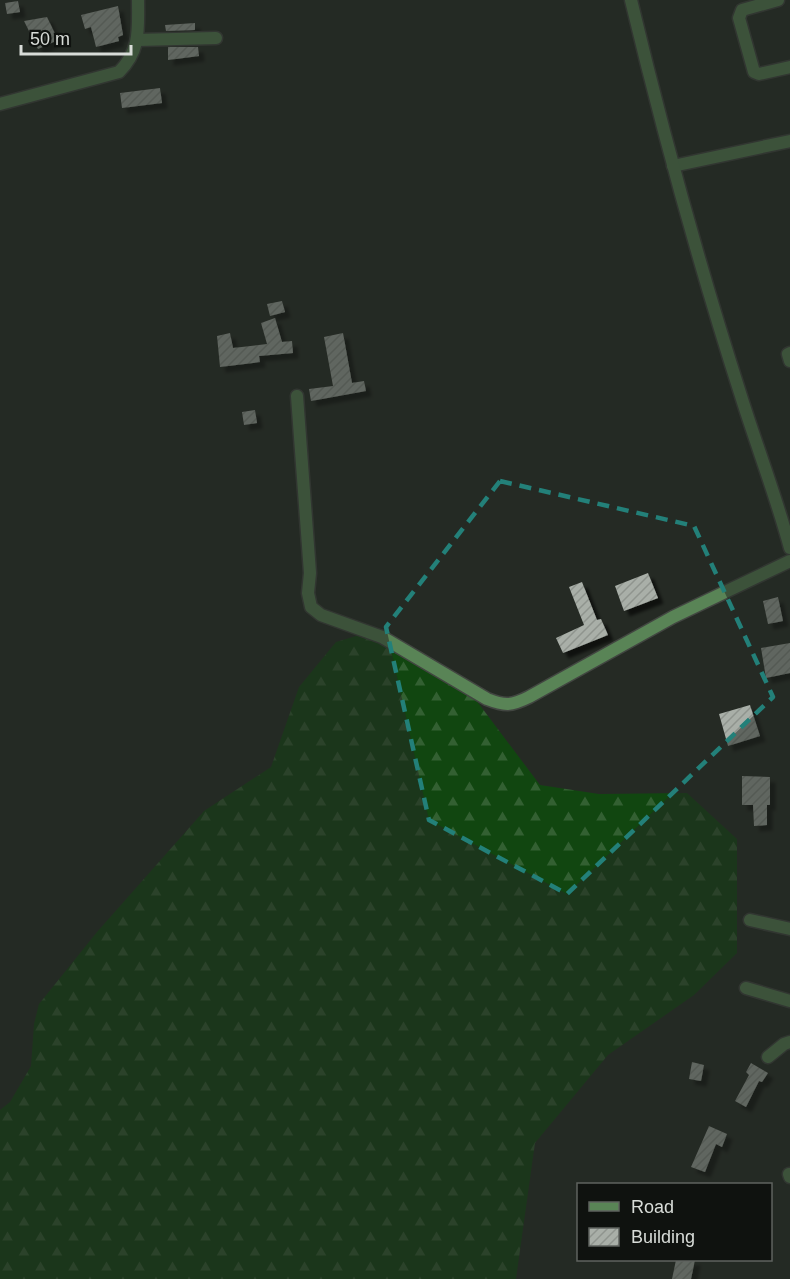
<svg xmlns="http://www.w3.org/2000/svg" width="790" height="1279" font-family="Helvetica,sans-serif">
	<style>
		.forest { fill: url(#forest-firs) }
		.building { fill: url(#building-hatch); filter: url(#shadow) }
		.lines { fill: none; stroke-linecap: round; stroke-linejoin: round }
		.minor-casing { stroke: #424641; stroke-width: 15 }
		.tertiary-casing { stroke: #424641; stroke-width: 15 }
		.minor { stroke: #598456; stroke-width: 12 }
		.tertiary { stroke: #598456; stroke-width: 12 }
		.marked { fill: none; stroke: #238079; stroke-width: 4.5; stroke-dasharray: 12 8; stroke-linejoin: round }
	</style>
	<defs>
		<pattern id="forest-firs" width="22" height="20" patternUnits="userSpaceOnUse" patternTransform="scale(1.5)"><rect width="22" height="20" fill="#114610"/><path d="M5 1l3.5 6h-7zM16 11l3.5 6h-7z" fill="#336032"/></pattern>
		<pattern id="building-hatch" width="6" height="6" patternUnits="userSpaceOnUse" patternTransform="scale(1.5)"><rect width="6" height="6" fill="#a9afa8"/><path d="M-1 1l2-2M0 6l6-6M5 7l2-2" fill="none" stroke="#8f948e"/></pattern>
		<filter id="shadow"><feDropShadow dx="5.5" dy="5.5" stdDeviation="1.5" flood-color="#0009"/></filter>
	</defs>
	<rect width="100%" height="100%" fill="#252a24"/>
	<polygon class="forest" points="366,633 476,700 540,785 599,794 687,793 737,839 737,953 694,995 608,1055 535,1143 516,1279 0,1279 0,1110 10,1102 31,1066 34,1024 39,1004 97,932 204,811 271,767 299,687 336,642"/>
	<g class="building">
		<polygon points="18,1 20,12 7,14 5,3"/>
		<polygon points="118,6 123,35 118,37 119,41 96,47 91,27 85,29 81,15"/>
		<polygon points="47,17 58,40 38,49 24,21"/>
		<polygon points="195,23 195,30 166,31 165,25"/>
		<polygon points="168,47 198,47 199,56 168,60"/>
		<polygon points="160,88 162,103 122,108 120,93"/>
		<polygon points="282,301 285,312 270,316 267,304"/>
		<polygon points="275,318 282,342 292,341 293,353 259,356 260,362 220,367 217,336 230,333 233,348 267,344 261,323"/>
		<polygon points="343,333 352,383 364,381 366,391 311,401 309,389 333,386 324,337"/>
		<polygon points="255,410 257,423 244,425 242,412"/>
		<polygon points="648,573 658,598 624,611 615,586"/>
		<polygon points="582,582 597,620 601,619 608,635 563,653 556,638 584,625 569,587"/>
		<polygon points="778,597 783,621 768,624 763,601"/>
		<polygon points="790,643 790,673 766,678 761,648"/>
		<polygon points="750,705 760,736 728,746 719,714"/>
		<polygon points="742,776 770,777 770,805 767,805 767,825 754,826 753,805 742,805"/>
		<polygon points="692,1062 704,1065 701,1081 689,1079"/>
		<polygon points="751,1063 768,1073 762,1082 759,1081 746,1107 735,1101 749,1075 746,1072"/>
		<polygon points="709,1126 727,1134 722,1147 716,1144 705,1172 691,1167"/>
		<polygon points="676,1260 695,1260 691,1279 672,1279"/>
	</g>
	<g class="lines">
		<g class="minor-casing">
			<g id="minor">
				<polyline points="778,0 742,10 739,18 754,72 759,74 790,67"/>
				<polyline points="137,40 216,38"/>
				<path d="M0,104L119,72C141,50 138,29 138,0"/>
				<polyline points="673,166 790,141"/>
				<polyline points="790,353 788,354 790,361"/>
				<path d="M297,396L310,573L308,593L311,607L321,615L382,637L487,699C505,706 511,706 529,697L673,617L790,561"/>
				<polyline points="750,920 790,929"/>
				<polyline points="746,988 790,1001"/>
				<polyline points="768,1057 784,1044 790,1042"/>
				<polyline points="789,1174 790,1177"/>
			</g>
		</g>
		<g class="tertiary-casing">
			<path id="tertiary" d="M631,0C663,133 699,265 741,396C757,447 776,496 790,548"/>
		</g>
		<use href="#minor" class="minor"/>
		<use href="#tertiary" class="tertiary"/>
	</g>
	<path d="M0 0H790V1279H0ZM500,481L694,526L773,697L567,894L429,820L386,627Z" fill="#252a24" fill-opacity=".55" fill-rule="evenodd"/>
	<path class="marked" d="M500,481L694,526L773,697L567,894L429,820L386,627Z"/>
	<rect x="577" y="1183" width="195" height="78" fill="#0f120f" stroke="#5f635f" stroke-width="1.5"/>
	<rect x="589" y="1202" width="30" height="9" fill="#598456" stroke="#5f635f" stroke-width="1.5"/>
	<text x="631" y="1213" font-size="18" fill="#d8dcd8">Road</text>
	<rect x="589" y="1228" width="30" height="18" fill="url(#building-hatch)" stroke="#5f635f" stroke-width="1.5"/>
	<text x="631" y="1243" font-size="18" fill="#d8dcd8">Building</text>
	<path d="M21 45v9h110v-9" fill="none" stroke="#d8dcd8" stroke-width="3"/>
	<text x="30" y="45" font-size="18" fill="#d8dcd8" stroke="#0f120f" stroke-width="4.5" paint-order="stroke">50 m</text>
</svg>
